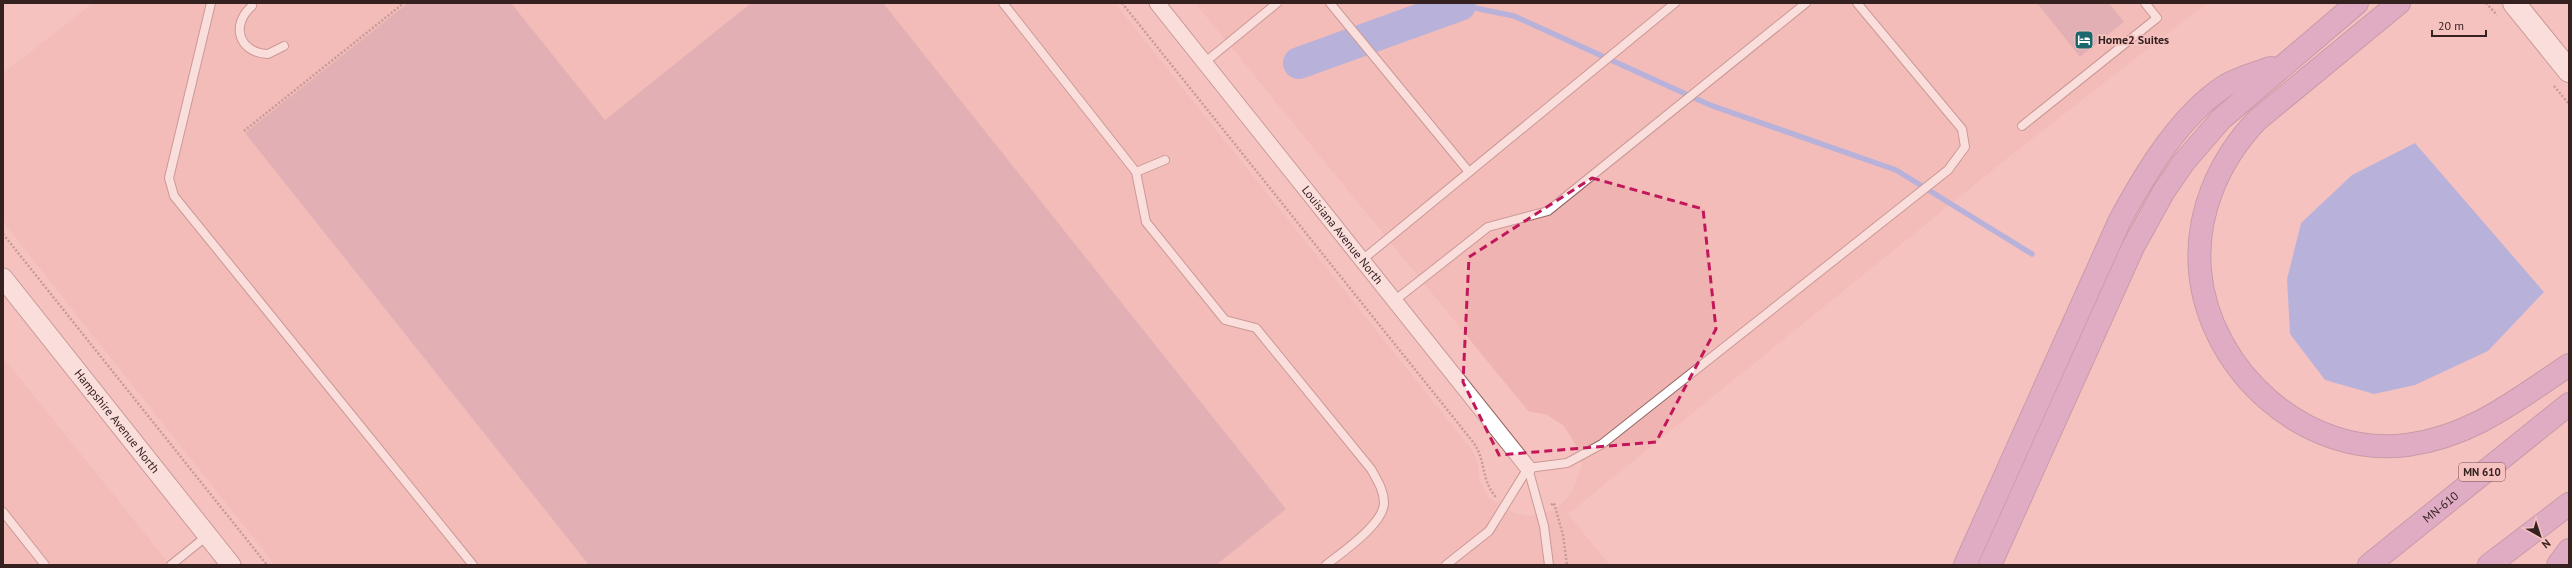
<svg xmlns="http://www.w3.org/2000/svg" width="2572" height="568" font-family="'PT Sans',sans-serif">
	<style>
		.built { fill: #efb4b1 }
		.water { fill: #6e9efb }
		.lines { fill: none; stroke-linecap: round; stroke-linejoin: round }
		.stream { stroke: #6e9efb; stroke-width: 5.5 }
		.river { stroke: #6e9efb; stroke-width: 32 }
		.building { fill: #cb9aa6 }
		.service-casing { stroke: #946664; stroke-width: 10 }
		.minor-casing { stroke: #946664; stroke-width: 17 }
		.tertiary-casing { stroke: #946664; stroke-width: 21 }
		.secondary-casing { stroke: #946664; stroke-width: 24 }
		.motorway-casing { stroke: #916a8f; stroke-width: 24 }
		.path { stroke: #8d6a68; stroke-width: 2.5; stroke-dasharray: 2 2; stroke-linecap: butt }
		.service { stroke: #fff; stroke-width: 8 }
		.minor { stroke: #fff; stroke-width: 15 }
		.tertiary { stroke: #fff; stroke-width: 19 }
		.secondary { stroke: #fff; stroke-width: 22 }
		.motorway { stroke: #c391cb; stroke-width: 22 }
		.marked { fill: none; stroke: #c2185b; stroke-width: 3; stroke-dasharray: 8 5; stroke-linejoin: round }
		.labels { text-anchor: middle; stroke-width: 3.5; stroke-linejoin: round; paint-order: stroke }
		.shield { fill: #f6c2bf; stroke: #6f5150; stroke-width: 1 }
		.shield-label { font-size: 11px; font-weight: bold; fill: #352120 }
		.poi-label { font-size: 12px; font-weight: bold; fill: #352120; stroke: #f6c2bf; text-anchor: start }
		.street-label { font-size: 12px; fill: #352120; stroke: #f6c2bf }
	</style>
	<rect width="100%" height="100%" fill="#f6c2bf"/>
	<g class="built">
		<polygon points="93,3 1115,3 1472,450 1478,463 1479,480 1489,498 1512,512 1527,516 1551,511 1561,505 1573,490 1582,465 1575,444 1564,426 1547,415 1528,411 1195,3 2207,3 2009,157 1568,514 1610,565 275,565 3,222 3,73"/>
		<polygon points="3,357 170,565 3,565"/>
	</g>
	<polygon class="water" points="2415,143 2544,292 2488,351 2415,385 2374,394 2325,380 2290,334 2287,279 2301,223 2352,175"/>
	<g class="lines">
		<polyline class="stream" points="1460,5 1514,16 1710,105 1896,170 2032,254"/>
		<polyline class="river" points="1299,63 1460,5"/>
	</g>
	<g class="building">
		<polygon points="408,3 511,3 605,120 751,3 883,3 1286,509 1216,565 589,565 245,133"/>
		<polygon points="2037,3 2109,3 2124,22 2080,57"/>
	</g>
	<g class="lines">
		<g class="service-casing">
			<g id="service">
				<polyline points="211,3 169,178 174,196 473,565"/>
				<path d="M1003,3L1136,172L1146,222L1225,320L1256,328L1371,469C1377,480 1384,490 1384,503C1384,524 1341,553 1326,565"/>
				<polyline points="1330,3 1469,172"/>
				<path d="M252,6C230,25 239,53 268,54L284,46"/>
				<polyline points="1204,63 1277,3"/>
				<polyline points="2022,126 2157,18 2145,3"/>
				<polyline points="1136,172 1165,160"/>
				<polyline points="1362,260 1675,3"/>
				<polyline points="1394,301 1488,227 1548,211 1806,3"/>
				<polyline points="1528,468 1567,463 1602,444 1948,170 1965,147 1962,129 1857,3"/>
				<polyline points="1528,468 1544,526 1549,565"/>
				<polyline points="3,512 45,565"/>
				<polyline points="171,565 208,535"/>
				<polyline points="1446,565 1489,531 1528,468"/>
			</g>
		</g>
		<g class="minor-casing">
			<g id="minor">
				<path id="s1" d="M1157,3L1528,468"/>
			</g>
		</g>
		<g class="tertiary-casing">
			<g id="tertiary">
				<path id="s2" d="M3,278L231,565"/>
			</g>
		</g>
		<g class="secondary-casing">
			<polyline id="secondary" points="2514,3 2569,71"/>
		</g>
		<g class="motorway-casing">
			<g id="motorway">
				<path d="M2399,3L2257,120C2219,160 2195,214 2200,271C2209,371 2306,458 2407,445C2473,436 2516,400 2569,365"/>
				<path d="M1965,565L2120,220C2145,174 2180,115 2225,86C2238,78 2256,73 2271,68"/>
				<polyline points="1990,565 2133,247 2164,191 2184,162 2221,119 2357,3"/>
				<path id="s3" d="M2369,565L2569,404"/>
				<polyline points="2489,565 2569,504"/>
				<polyline points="2558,565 2569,550"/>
			</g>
		</g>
		<g class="path">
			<path d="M1122,3L1473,442C1486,459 1481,481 1496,497"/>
			<polyline points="2486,3 2497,15"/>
			<polyline points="2554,86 2569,104"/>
			<polyline points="244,131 404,3"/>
			<polyline points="3,234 267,565"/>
			<polyline points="1551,505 1554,503 1563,535 1567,565"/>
		</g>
		<use href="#service" class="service"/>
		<use href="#minor" class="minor"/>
		<use href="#tertiary" class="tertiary"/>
		<use href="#secondary" class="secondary"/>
		<use href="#motorway" class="motorway"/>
	</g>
	<path d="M0 0H2572V568H0ZM1592,178L1703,209L1716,329L1656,442L1499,455L1463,382L1469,257Z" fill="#f6c2bf" fill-opacity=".55" fill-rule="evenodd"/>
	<path class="marked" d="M1592,178L1703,209L1716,329L1656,442L1499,455L1463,382L1469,257Z"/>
	<defs>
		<g id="hotel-square" transform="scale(1)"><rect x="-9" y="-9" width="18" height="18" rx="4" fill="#1b686e" stroke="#f6c2bf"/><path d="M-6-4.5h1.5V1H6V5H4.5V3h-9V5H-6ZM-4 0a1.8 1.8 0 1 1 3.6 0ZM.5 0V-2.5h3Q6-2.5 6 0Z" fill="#fff"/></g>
	</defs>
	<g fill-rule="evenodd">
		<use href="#hotel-square" x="2084" y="40"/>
	</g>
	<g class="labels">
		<rect class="shield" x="2459" y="463" width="46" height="18" rx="3"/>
		<g class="shield-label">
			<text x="2482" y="476">MN 610</text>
		</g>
		<g class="poi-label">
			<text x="2098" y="44">Home2 Suites</text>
		</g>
		<g class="street-label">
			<text dy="4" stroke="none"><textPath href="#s1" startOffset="297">Louisiana Avenue North</textPath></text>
			<text dy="4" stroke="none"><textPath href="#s2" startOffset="183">Hampshire Avenue North</textPath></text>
			<text dy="4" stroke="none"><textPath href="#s3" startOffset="92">MN-610</textPath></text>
		</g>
	</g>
	<rect width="2572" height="568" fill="none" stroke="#352120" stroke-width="8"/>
	<g transform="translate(2540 536) rotate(141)" stroke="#f6c2bf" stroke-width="3" paint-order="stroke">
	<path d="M0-3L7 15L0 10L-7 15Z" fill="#352120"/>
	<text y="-6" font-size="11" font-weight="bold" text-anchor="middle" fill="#352120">N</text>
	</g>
	<path d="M2432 30v6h54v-6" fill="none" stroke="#352120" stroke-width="2"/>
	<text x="2438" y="30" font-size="12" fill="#352120" stroke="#f6c2bf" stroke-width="3" paint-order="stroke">20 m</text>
</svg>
